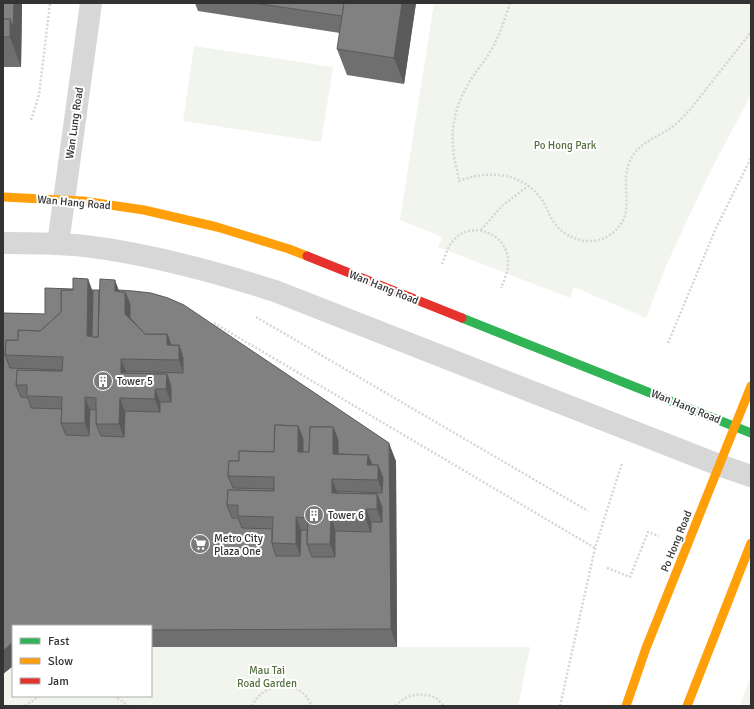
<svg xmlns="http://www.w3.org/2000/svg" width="754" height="709" font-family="Signika,sans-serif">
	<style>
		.green { fill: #f1f5ed }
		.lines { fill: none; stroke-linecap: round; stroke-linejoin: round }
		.path { stroke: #d6d6d6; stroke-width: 2.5; stroke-dasharray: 2 2; stroke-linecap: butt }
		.street { stroke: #d7d7d7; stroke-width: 22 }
		.fast { stroke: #30b455; stroke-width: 9 }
		.slow { stroke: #ff9f0a; stroke-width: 9 }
		.jam { stroke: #e5322d; stroke-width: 9 }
		.wall { fill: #6f6f6f }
		.shaded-wall { fill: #5a5a5a }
		.building { fill: #818181; stroke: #5a5a5a; fill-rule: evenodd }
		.labels { text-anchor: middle; stroke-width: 4; stroke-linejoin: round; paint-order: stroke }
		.street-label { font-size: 11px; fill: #333; stroke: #fff }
		.park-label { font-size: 11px; fill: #56703f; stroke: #fff }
		.poi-label { font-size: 11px; fill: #333; stroke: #fff; text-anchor: start }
	</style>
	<rect width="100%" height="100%" fill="#fff"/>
	<g class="green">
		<polygon points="434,3 751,3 751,95 713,166 689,216 666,266 646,318 574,287 570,298 438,247 442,237 400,220"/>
		<polygon points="194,46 333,67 321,142 183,121"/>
		<polygon points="151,647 530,647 518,706 3,706 3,674 13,666 13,696 151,696"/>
		<polygon points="751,676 751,706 742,706 741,702"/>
	</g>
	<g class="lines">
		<g class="path">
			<path d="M510,3C505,19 500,34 492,49C484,63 473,74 466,88C457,104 451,126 453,144C453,157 457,169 459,181C487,170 520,172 540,197C546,205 548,213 553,221C565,240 593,248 611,234C639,214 618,186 630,161C637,144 655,138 669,129C677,124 683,117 689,111L751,32"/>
			<polyline points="31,120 39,95 50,3"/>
			<polyline points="481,230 502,206 528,186"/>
			<path d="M442,264C445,257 447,248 452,242C470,218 508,234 508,261C509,270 504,280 501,288"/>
			<polyline points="256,317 588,511"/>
			<polyline points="214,323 595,548"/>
			<polyline points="668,343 716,228 751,158"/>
			<polyline points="607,568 630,577 648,532 659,536"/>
			<polyline points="114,696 122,701 128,706"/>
			<polyline points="25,706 39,696"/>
			<path d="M252,706C261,686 288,678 305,695C308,698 310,703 312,706"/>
			<path d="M396,706C405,694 424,691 437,699C439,701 442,704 444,706"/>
			<polyline points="560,706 595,548 622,463"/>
		</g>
		<g class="street">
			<path d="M3,243C30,243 58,243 85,246C150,254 213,271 275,291L719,465L751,476"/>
			<polyline points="58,244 91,3"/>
		</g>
		<polyline class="fast" points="462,318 751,433"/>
		<g class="slow">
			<polyline points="3,197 83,201 144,210 217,227 289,249 307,256"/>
			<polyline points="626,706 646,648 751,386"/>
			<polyline points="687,706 751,543"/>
		</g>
		<polyline class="jam" points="307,256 462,318"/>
	</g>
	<g class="wall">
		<polygon points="3,3 22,3 21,67 3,67"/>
		<polygon points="195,3 416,3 404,84 347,75 337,49 340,33 198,11"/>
		<polygon points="88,279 92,290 119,290 396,461 397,647 151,647 151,626 13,626 13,666 3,674 3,313 45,314 73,289"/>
	</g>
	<g class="shaded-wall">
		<polygon points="14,3 22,3 21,67 10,37 3,8"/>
		<polygon points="402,3 416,3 404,84 394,58"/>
		<polygon points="88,279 99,309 98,349 87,336"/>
		<polygon points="115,280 124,304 115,291"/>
		<polygon points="125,292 136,322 136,333 125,314"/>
		<polygon points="167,334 176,357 167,345"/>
		<polygon points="179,345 190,376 190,391 179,360"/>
		<polygon points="121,359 131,385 121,373"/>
		<polygon points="167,374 178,405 177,420 166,389"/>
		<polygon points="155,389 167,419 166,430 155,399"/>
		<polygon points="85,397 96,427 96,454 85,423"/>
		<polygon points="120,398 131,429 130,455 119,424"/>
		<polygon points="298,426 309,457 298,452"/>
		<polygon points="333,427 344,458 333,454"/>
		<polygon points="389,443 396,461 397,647 391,629"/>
		<polygon points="368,455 376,477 367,465"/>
		<polygon points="378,465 389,495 389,510 378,480"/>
		<polygon points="332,479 342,506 332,493"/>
		<polygon points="377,494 388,525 388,540 377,509"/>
		<polygon points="366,509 378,540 377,550 366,519"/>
		<polygon points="296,517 307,548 307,574 296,544"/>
		<polygon points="331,518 342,549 342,575 330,544"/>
		<polygon points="13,642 13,666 3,674 3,651"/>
	</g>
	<g class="building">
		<polygon points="3,3 14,3 13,28 10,19 3,19"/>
		<polygon points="254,3 344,3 342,16"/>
		<polygon points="344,3 402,3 394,58 337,49"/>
		<rect x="3" y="19" width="7" height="18"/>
		<polygon points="73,278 88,279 87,336 98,337 100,279 115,280 115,291 125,292 125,314 145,334 167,334 167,345 179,345 179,360 121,359 121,373 167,374 166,389 155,389 155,399 120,398 119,424 96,424 96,398 85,397 85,423 61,423 62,397 27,396 27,385 16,385 17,370 62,371 63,357 5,355 6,340 18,340 18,330 40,331 61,312 61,290 73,290"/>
		<path d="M45,288L73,289V290H61V312L40,331L18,330V340H6L5,355L10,368L62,370V371L17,370L16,385L21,397L28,398L31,408L62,409L61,423L66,435L89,436L90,409L96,410V424L101,436L124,437L125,411L160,412V402H171V387L167,374L126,373V371L183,373V358L179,345H171L167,334H145L130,318V304L125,292H119V290L133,291L151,293L168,298L184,305L389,443L391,629L151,630V626H13V642L3,651V313L45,314ZM275,425L298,426L303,439V452H309L310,427H333L338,440V454L368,455L372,465H378L383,478L382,493L337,491V493L377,494L382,507V522H371V532L335,531V557H312L307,544V530H301L300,556H276L272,543V529L242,528L238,518H232L227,505L228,490L274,491V489L233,488L228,476L229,461H239V451L274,452Z"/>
		<polygon points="92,290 99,290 98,337 92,337 93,292"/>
		<polygon points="275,425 298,426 298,452 309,452 310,427 333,427 333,454 368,455 367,465 378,465 378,480 332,479 332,493 377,494 377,509 366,509 366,519 331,518 330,544 307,544 308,518 296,517 296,544 272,543 273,517 238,516 238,505 227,505 228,490 274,491 274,477 228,476 229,461 239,461 239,451 274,452"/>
	</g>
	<defs>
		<g id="building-disc" transform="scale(1)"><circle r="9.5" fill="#7a7a7a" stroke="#fff"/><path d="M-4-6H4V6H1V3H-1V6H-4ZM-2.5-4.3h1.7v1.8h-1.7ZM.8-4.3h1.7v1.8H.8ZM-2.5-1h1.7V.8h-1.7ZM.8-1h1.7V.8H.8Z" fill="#fff"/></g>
		<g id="supermarket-disc" transform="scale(1)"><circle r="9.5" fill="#7a7a7a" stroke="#fff"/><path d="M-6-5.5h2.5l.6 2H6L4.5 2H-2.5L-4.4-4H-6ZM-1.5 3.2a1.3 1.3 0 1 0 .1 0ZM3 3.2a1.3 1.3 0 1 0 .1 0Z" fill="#fff"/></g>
	</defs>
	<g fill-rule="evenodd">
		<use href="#building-disc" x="103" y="381"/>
		<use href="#building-disc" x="314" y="515"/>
		<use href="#supermarket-disc" x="200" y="544"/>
	</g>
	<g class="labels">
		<g class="street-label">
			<text transform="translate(74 123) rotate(-82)" y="4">Wan Lung Road</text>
			<text transform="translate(74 202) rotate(5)" y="4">Wan Hang Road</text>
			<text transform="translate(384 287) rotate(22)" y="4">Wan Hang Road</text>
			<text transform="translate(686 406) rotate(22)" y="4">Wan Hang Road</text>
			<text transform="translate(676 541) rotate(-68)" y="4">Po Hong Road</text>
		</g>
		<g class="park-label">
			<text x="565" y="149">Po Hong Park</text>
			<text x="267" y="674">Mau Tai<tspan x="267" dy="13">Road Garden</tspan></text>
		</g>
		<g class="poi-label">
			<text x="117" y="385">Tower 5</text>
			<text x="328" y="519">Tower 6</text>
			<text x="214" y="542">Metro City<tspan x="214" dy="13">Plaza One</tspan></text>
		</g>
	</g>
	<rect width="754" height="709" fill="none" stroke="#333333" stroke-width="8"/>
	<rect x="12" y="625" width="140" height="72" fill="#ffffff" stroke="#adadad"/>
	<rect x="20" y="638" width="20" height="6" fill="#30b455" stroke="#adadad"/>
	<text x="48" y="645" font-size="12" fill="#333333">Fast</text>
	<rect x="20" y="658" width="20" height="6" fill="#ff9f0a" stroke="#adadad"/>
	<text x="48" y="665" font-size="12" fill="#333333">Slow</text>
	<rect x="20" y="678" width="20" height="6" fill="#e5322d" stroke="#adadad"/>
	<text x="48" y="685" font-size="12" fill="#333333">Jam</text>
</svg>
